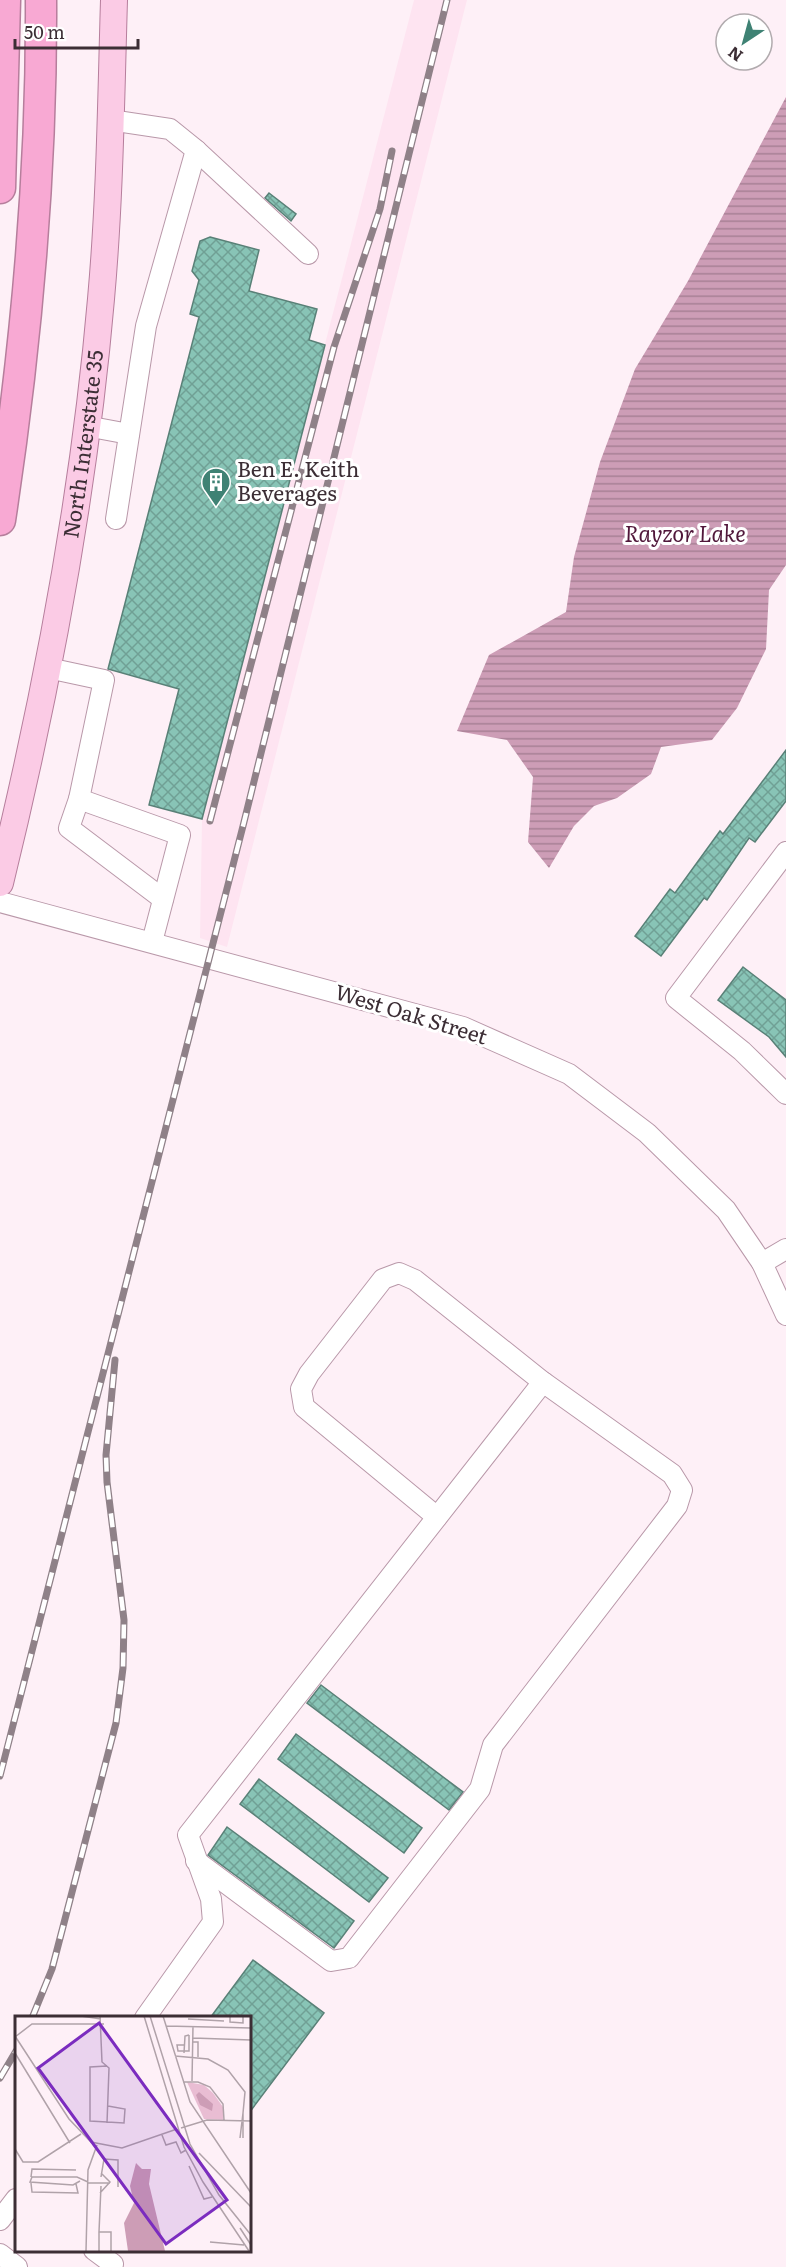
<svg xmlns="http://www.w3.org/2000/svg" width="786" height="2267" font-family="Literata,serif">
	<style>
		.built { fill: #fee4f1 }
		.water { fill: url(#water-rules) }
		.building { fill: url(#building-cross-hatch); stroke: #598077; stroke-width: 1.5 }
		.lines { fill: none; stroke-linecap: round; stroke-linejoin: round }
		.minor-casing { stroke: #b998a9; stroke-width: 22 }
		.major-casing { stroke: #b67e9c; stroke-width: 28 }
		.highway-casing { stroke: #b67e9c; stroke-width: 33 }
		.minor { stroke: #fff; stroke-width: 20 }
		.major { stroke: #fbcbe5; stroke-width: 26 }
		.highway { stroke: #f8a9d3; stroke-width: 30 }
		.rail-casing { stroke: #8f8188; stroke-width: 7 }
		.rail { stroke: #fff; stroke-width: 4.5; stroke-dasharray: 14; stroke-linecap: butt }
		.labels { text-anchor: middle; stroke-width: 6; stroke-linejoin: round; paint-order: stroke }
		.street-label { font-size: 21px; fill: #3c2e35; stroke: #fff }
		.poi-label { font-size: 21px; fill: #3c2e35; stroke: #fff; text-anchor: start }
		.water-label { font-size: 22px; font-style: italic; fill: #50173a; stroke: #fff }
		.inset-road { fill: none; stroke: #b0a2a9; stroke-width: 1.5 }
		.view { fill: #7b2cbf; fill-opacity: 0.15; stroke: #7b2cbf; stroke-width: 3 }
		.inset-edge { fill: none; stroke: #3c2e35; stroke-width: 3 }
	</style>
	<defs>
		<pattern id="water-rules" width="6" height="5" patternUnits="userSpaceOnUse" patternTransform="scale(1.5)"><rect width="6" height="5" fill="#cd9db6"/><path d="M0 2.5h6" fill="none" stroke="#a88095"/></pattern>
		<pattern id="building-cross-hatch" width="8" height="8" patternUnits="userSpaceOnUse" patternTransform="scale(1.5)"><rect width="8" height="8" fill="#88c4b6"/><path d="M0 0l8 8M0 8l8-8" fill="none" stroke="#70a095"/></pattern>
	</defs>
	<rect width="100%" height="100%" fill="#fef0f7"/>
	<polygon class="built" points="414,0 467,0 227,947 200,938 202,819"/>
	<polygon class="water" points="786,97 786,565 769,590 766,649 737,708 712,740 661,747 651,774 617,798 594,806 574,826 549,868 528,842 533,777 507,740 457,731 489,655 566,612 574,557 600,462 635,369 688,281"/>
	<g class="building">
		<polygon points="269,193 296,214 291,221 265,198"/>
		<polygon points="210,237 259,250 249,291 317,309 309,340 325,345 202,819 149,805 179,689 108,669 199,317 190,314 199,280 192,271 200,241"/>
		<polygon points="786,750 786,801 755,842 749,838 707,900 704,898 661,956 635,936 670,889 675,893 720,831 723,834"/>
		<polygon points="743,967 786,1000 786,1057 769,1037 718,1000"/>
		<polygon points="321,1685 463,1792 449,1810 307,1703"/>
		<polygon points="296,1734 422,1828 404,1853 278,1759"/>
		<polygon points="259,1779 388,1878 369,1902 240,1804"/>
		<polygon points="227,1827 354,1921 334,1948 208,1855"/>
		<polygon points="253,1960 324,2013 249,2113 249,2018 210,2018"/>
	</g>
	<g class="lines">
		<g class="minor-casing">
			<g id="minor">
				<polyline points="110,120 170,129 196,150 146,326 116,519"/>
				<polyline points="196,150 308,254"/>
				<polyline points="86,426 129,434"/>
				<polyline points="48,668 104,680 79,799 180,835 152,942"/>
				<polyline points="79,799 69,828 163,899"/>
				<polyline points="786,852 676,998 742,1051 786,1094"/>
				<polyline points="0,902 463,1027 569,1074 647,1133 726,1210 762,1263 786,1315"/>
				<polyline points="762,1263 786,1249"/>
				<polyline points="196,1861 331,1961 349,1958 480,1789 493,1745 677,1506 682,1490 672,1474 543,1382 415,1280 399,1273 383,1279 309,1374 301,1389 304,1407 437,1517"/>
				<polyline points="145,2018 213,1922 211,1899 188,1835 543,1382"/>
				<polyline points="0,2220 16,2199"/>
				<polyline points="94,2250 113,2264"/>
				<polyline points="0,2254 17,2267"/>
			</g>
		</g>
		<g class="major-casing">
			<g id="major">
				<path id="s1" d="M0,883C47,691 84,496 101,299C110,199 111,100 114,0"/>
			</g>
		</g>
		<g class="highway-casing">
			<g id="highway">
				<polyline points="0,188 5,0"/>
				<path d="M0,520C26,349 42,173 41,0"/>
			</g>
		</g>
		<use href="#minor" class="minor"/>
		<use href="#major" class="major"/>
		<use href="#highway" class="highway"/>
		<g class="rail-casing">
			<g id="rail">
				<polyline points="210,821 334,347 380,209 392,151"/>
				<polyline points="0,1776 243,826 447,0"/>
				<polyline points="32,2018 52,1969 116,1723 123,1668 124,1620 107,1482 106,1455 115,1360"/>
				<polyline points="0,2078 16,2051"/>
			</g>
		</g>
		<use href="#rail" class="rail"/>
	</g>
	<defs>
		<g id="building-pin" transform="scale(1.5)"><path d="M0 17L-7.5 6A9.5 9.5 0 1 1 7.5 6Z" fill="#3f8274" stroke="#fff"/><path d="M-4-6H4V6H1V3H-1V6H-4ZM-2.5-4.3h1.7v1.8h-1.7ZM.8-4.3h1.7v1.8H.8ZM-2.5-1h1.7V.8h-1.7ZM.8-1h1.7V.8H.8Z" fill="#fff"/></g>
	</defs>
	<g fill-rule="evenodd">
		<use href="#building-pin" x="216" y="482"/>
	</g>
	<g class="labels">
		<g class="street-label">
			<text dy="7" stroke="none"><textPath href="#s1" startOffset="447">North Interstate 35</textPath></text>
			<text transform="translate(411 1015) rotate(17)" y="7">West Oak Street</text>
		</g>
		<g class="poi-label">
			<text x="237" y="477">Ben E. Keith<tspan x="237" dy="24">Beverages</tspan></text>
		</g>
		<g class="water-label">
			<text x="685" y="542">Rayzor Lake</text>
		</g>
	</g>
	<g transform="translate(15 2016)">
		<rect width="236" height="236" fill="#fef0f7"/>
		<path d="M172,66L189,69L198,77L208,91V104L189,103Z" fill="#e9bdd3"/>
		<path d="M184,76L198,88L197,95L185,89L181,79ZM121,147L127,153H136L134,168L150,235H113L109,207L119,187L115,170Z" fill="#cd9db6"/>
		<path class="inset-road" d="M66,0L86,3M85,0L87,46L94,52L92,107M129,0L169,131L188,166L234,235M135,0L175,128L204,179L236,219M148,0L175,86L236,177M215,0V6L228,7V0M173,3L209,5M151,10L236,12M0,20L54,103L76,126L107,132L162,113M0,21L17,8H89M178,22L236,24M178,26H183V41M170,29H162L163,35H174V19M0,37L55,127M169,37L170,20L174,19M160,40L193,43L213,54L230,76L228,97M92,50L75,51V105L109,107L110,93L93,90M177,65L178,10M168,66H183L195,71L208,88L209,104M166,112L192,104L236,105M147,119L151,129L161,126L166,137L171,134M225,122L228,97V122M0,133L8,146H23L66,118M184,137L236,191M174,150L189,183L197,181M16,161L17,153L61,154M86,161L89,143L103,144V171M65,165L58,169L15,166L17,161H62L73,166M16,167L17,176L63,177L61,168M73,167H95M86,170L84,216H96V235M85,177L95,166L86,157M225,212L236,229M195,226L229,229M71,235L73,154L82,129M84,235V216"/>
		<path class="view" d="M84,7L212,184L151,228L23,52Z"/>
		<rect width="236" height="236" class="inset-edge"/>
	</g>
	<g transform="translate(744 42) rotate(216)"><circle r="28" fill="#ffffff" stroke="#b1abae" stroke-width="1.5"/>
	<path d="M0-4.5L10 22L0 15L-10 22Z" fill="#3f8274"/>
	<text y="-9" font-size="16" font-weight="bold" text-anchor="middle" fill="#3c2e35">N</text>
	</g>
	<path d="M15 39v9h123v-9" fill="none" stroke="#3c2e35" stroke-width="3"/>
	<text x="24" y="39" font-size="18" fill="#3c2e35" stroke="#ffffff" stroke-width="4.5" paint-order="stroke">50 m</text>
</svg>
